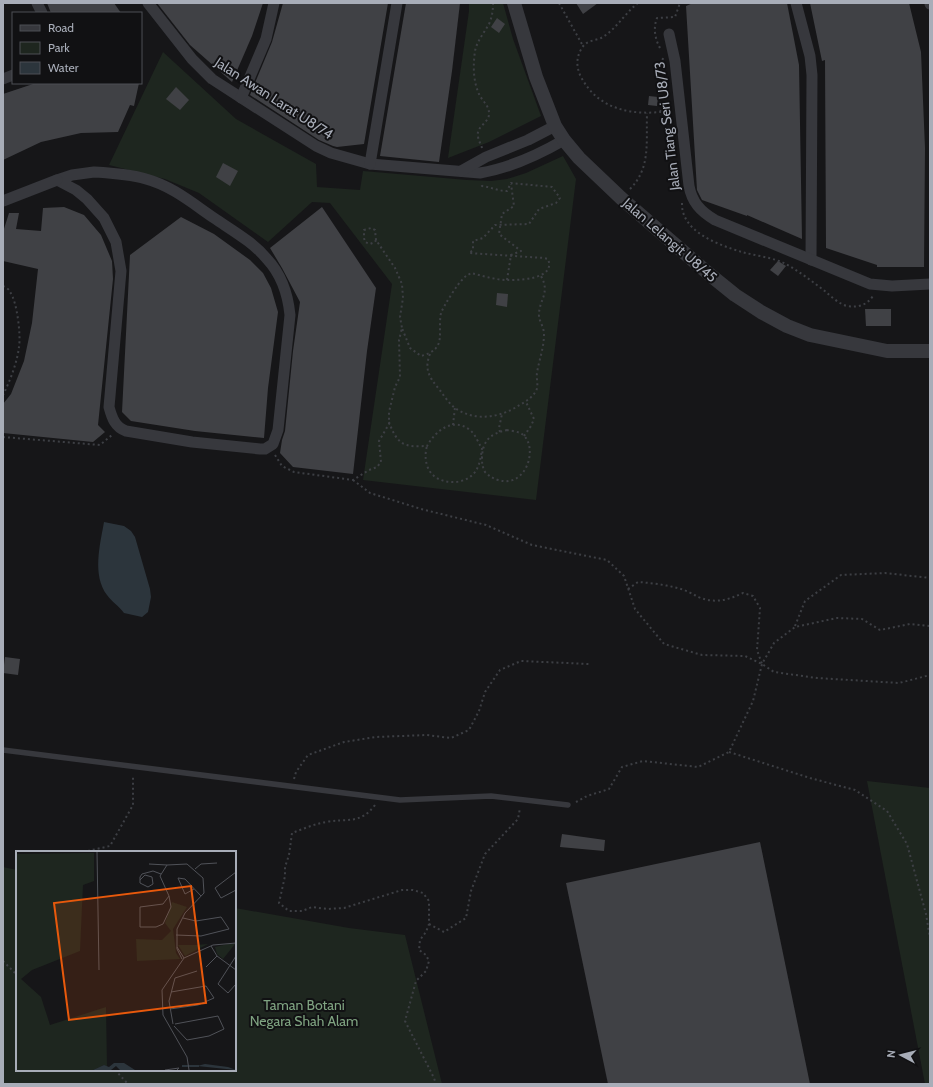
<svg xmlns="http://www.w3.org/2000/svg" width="933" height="1087" font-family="Cabin,sans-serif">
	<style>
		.green { fill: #1e261f }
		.water { fill: #2c353c }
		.building { fill: #404145 }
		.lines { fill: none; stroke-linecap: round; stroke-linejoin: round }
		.path { stroke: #3d3f44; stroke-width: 2; stroke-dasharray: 2 3; stroke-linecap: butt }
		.service { stroke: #37383d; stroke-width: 5.5 }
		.minor { stroke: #37383d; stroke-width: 11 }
		.tertiary { stroke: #37383d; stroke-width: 14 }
		.labels { text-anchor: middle; stroke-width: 4; stroke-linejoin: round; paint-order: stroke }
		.street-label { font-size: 14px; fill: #a8adb8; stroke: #111113 }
		.park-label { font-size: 14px; fill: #7fa381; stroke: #111113 }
		.inset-river { fill: none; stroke: #2c353c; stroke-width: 2 }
		.inset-road { fill: none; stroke: #505258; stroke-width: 1 }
		.view { fill: #e8590c; fill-opacity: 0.15; stroke: #e8590c; stroke-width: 2 }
		.inset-edge { fill: none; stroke: #a8adb8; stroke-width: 2 }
	</style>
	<rect width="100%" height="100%" fill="#161618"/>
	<g class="green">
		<polygon points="469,3 503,3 513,39 541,116 489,142 448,158 469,11"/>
		<polygon points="163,52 236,119 316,164 317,187 360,190 363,171 467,180 491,181 507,179 526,173 563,156 576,179 536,500 363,480 392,284 330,203 312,202 268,242 199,193 165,179 109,165"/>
		<polygon points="867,781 930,788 930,1084 925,1084"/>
		<polygon points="3,867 17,870 17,1070 235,1070 235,908 349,928 405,935 442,1084 3,1084"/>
	</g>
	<path class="water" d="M104,522L124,526L131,531L135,537L150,589L151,597L148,612L142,617L124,613C119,606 112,602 107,595C92,575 100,545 104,522Z"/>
	<g class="building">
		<polygon points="47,3 114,3 121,13 51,13"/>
		<polygon points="157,3 263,3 252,36 232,82 190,45"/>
		<polygon points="283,3 388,3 364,144 337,147 333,146 319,140 250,95 272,42"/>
		<polygon points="406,3 460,3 452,71 439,162 380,156"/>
		<polygon points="576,3 598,3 583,14"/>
		<polygon points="693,3 787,3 799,65 802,239 747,215 747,216 702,200 697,190 686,6"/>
		<polygon points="810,3 909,3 921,52 925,148 924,267 877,267 877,265 826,248 825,60 822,61"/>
		<polygon points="497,18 505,24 499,33 491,27"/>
		<polygon points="36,83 139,83 134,106 130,105 118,132 81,133 41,142 3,160 3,94"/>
		<polygon points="176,87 189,100 180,110 166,99"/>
		<polygon points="649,96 658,97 657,106 648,105"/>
		<polygon points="223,163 238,171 230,186 216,177"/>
		<polygon points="64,207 84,215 101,235 112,261 113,279 98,425 105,432 93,442 3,433 3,404 11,394 24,361 32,323 38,269 3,261 3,232 9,213 19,213 16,229 41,231 43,208"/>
		<polygon points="322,207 376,288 367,351 353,474 293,467 280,453 282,440 285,431 293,351 300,302 282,268 270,248"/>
		<polygon points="181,217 214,234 250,260 263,273 271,288 278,312 268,388 264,438 195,431 131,421 122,412 130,255"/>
		<polygon points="778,261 786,266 778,276 770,270"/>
		<polygon points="497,293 508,294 507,307 496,305"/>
		<polygon points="865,309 891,309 891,326 866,326"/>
		<polygon points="5,657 20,659 18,675 3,673"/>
		<polygon points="562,834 605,840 604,851 560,847"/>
		<polygon points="760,842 810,1084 608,1084 566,883"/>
	</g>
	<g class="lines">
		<g class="path">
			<polyline points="559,3 583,46"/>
			<path d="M638,3C625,13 617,28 603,37C596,41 586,40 582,48C576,57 576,67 581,77C599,111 634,116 669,111"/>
			<path d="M660,48C655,39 653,28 657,18L675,17L680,3"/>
			<polyline points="663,58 662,62 664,71"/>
			<polyline points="660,112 667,97"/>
			<path d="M482,148C481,144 478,140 478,136C476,127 488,123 489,115C490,106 482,101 479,94C473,81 473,65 475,51C477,41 484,33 489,24C492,17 493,11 493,3"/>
			<polyline points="674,162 673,170 676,174"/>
			<path d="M630,189C651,168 646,142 647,113"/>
			<path d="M682,203C681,232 719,245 742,252C756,256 772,257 786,264C800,272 813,282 826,292C832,297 839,304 847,306C858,308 867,305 873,296"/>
			<polyline points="376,240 375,242 370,244 365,242 364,238 364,230 371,228 375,230 376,240 395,268 402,284 403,298 400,317 402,328"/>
			<polyline points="507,280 511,255 521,251 499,234 502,214 514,206 511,184"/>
			<path d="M3,286C5,287 9,289 10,292C17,301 21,335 19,347C17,363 10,381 3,395"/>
			<path d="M430,354C424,369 429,377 439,389C445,397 451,407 460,411C478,421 501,417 518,406C525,402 532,398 536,391C539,385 536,379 537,373C539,360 544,348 544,334C544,328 540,322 539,317C538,300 551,294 541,276"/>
			<path d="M389,422C392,430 397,443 407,445C413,447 421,446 427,446C436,430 453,417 470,430C476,435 478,443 482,448C481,456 480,465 475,472C464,487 435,485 428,468C425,461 425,453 427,446"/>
			<polyline points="453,425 455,407"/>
			<path d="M507,430C511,431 517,431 522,434C539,446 527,489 498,480C492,478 489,476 485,472C482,466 482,463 482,457C483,440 490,434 507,430Z"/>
			<polyline points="500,432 499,428 502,414"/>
			<polyline points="524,436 531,426 534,419 526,402"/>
			<polyline points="3,437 100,445 112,435"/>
			<path d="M275,455L282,466L294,472L353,480L369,470L377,467L381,462L379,441L389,424V412L395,387L400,377L399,340L402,328L410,348L421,356C448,349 437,333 441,313C443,307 458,283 463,279C465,276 468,275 471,273C483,276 496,280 508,280C521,280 556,279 548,259L544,258L469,253L473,250V241L483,238L495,225L529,224L539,209L556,203L560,198L552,187L511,183L507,191C498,191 491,187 482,186L481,183"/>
			<polyline points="353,480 370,493 421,509 486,525 532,545 607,560 624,576 635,609 664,644 702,655 745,656 762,664 774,672 817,678 899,683 930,675"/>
			<path d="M628,589L638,582C652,583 667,585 681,589C687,591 693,594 698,597C716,604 728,600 743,593L753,596L760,608L757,650L762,664"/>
			<polyline points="795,626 805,601 841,575 885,573 930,578"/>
			<polyline points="729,752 810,778 855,790 887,811 907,844 926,914 930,938"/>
			<polyline points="294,779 296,772 308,755 344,742 376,737 427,735 451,738 469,730 479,711 485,692 500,670 521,661 589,664"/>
			<polyline points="576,802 587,796 609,789 622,767 643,761 698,767 729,752 753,701 762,664 774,643 795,627 837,618 862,619 880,630 910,624 930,626"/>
			<path d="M375,805C360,825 346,818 326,822C314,824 303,829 292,833L289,855L285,867V876L279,903L289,911H302L312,907L327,909L344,908L402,890H413L423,893L429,901V924L426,932L420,940L419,950L426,955L429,961L426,971L416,981L405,1021L434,1078L436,1084"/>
			<polyline points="83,852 110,846 133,805 133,775"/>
			<polyline points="429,924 444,932 466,918 471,891 485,854 518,819 520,808"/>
			<polyline points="3,961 17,975"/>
			<polyline points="115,1070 128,1084"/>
		</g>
		<polyline class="service" points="3,750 400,800 491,796 568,805"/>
		<g class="minor">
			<polyline points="37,3 42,13"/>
			<path d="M148,3L192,59L212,79L316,146L331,153L370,164L480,173C510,168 538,155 564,140"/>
			<polyline points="796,3 810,56 812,75 811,260"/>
			<polyline points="930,3 930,4"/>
			<path d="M669,34L675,61L689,186C692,202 700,211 715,220L870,284L892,286L930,284"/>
			<polyline points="3,79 13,75"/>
			<polyline points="241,98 266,39 274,3"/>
			<polyline points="370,164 397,3"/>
			<polyline points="461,171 486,157 528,140 555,126"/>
			<path d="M94,172C111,173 129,174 146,179C172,186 192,203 214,218C233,231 253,242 267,259C281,274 288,295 290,315L278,430L273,444L265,449H260L192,442L126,431C115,427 112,418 109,407L121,271L116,242L104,218L87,199L76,190L57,180L72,175Z"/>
			<polyline points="3,201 57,180"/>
		</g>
		<polyline class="tertiary" points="514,3 536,77 555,126 564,140 579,158 621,198 709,274 735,295 761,312 787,326 810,335 887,351 930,351"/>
	</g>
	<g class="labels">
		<g class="street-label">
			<text transform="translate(274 98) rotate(33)" y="5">Jalan Awan Larat U8/74</text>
			<text transform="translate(667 126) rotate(-97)" y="5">Jalan Tiang Seri U8/73</text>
			<text transform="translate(670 240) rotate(41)" y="5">Jalan Lelangit U8/45</text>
		</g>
		<g class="park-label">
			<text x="304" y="1010">Taman Botani<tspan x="304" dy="16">Negara Shah Alam</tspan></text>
		</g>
	</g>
	<g transform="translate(16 851)">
		<rect width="220" height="220" fill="#161618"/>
		<path d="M78,2V30L67,34L64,100L16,119L5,128L25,146L34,174L90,156L91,216L88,214L77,219H0V3ZM156,51L171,56L157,78L160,102L164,108L121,110L120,88L146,89L155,80L149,72ZM192,93L169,105L162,94H181ZM212,93H219L207,108L201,103L199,96Z" fill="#1e261f"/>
		<path d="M98,212H108L119,219H104L100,215L95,219H77L88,214L93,216ZM189,213L212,216L220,219L181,215Z" fill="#2c353c"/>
		<path class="inset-river" d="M166,215H183"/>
		<path class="inset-road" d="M81,1L83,119M133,13L151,14M179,18L185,13L201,12M220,21L199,37L205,47L220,39M124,29L129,24L136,26L137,33L132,36L124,32V26L126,23L137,20L145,23M178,38L169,43L162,27L169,28L185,45M153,45L144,25L151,14L171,13L187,27L188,42L169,62L161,78V98L166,108M153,45L155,56L147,73L140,76H124V56L147,53ZM160,84L185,85L213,78L205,66L180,70L167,67M195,95L201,105L220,119M161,96L168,107M220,105L202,133L212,142L220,133M190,116L201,105M154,158L182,154L198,147L190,135L155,141M157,173L153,150L159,127L181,120M158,175L171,189L193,185L208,178L202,165L159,173M149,219L163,217L161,219M173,219L171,206L147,164L146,139L168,107L197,94L220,92"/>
		<path class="view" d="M175,35L190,152L53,169L38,52Z"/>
		<rect width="220" height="220" class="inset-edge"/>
	</g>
	<rect width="933" height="1087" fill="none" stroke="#a8adb8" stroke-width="8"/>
	<rect x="12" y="12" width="130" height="72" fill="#111113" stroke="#4d4f55"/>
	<rect x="20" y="25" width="20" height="6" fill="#37383d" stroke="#4d4f55"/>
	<text x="48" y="32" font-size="12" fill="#a8adb8">Road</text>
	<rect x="20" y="42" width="20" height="12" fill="#1e261f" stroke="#4d4f55"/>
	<text x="48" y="52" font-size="12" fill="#a8adb8">Park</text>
	<rect x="20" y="62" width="20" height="12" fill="#2c353c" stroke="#4d4f55"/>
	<text x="48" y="72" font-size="12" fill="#a8adb8">Water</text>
	<g transform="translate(901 1055) rotate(277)" stroke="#111113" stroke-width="3" paint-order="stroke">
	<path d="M0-3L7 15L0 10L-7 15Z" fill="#a8adb8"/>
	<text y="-6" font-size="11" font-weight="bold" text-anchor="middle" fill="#a8adb8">N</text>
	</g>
</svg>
